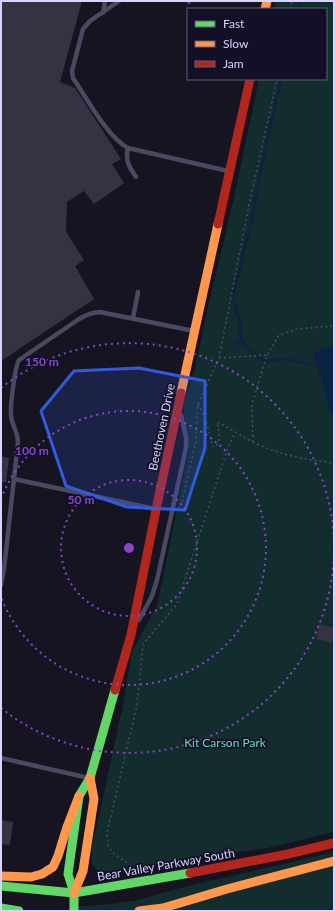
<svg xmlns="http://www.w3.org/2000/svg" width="335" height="912" font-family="Lato,sans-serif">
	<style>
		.green { fill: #132c2d }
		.water { fill: #0d2144 }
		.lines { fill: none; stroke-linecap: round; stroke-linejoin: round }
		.stream { stroke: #0d2144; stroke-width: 2.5 }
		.building { fill: #343243 }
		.path { stroke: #44505f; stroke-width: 1.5; stroke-dasharray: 2 3; stroke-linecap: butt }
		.lane { stroke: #4a4962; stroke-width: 4.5 }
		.fast { stroke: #63d668; stroke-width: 9 }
		.slow { stroke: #ff974d; stroke-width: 9 }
		.jam { stroke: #b3261e; stroke-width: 9 }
		.marked { fill: #305bdc; fill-opacity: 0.2; stroke: #305bdc; stroke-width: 3; stroke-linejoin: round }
		.ring { fill: none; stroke: #8945c9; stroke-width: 2; stroke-dasharray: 2 4 }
		.labels { text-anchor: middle; stroke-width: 3.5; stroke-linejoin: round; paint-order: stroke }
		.street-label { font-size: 12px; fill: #d9d4ff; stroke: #130f26 }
		.park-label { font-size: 12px; fill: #5fe0c0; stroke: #130f26 }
		.centre { fill: #8945c9; stroke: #130f26; stroke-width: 2 }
		.ring-label { font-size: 12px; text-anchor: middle; font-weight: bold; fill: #8945c9; stroke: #130f26; stroke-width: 3.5; stroke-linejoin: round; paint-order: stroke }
	</style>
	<rect width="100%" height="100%" fill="#161421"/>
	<g class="green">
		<polygon points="276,1 334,1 334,832 267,848 103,872 98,871 92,865 92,847 122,710 132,651 157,606 189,450 183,404 194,373 207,311 233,202 259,79 326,79 326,9 274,9"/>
		<polygon points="334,852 334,911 70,911 70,907 111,904 138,900 184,887"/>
	</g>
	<path class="water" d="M334,345V417C326,407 326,393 322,381C319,371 315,363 312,353Z"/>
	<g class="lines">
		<g class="stream">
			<polyline points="299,9 301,1"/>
			<polyline points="281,79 261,169 252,219 233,296 240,325 241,340 247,348 264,361 285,359 315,365"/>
			<polyline points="232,345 241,340"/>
		</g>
	</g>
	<g class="building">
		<polygon points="1,1 82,1 60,82 75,88 121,159 112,164 124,183 94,204 84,191 67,202 66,232 84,260 75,266 94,299 1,361"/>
		<polygon points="1,456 9,458 6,482 1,482"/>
		<polygon points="319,624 334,628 332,643 316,639"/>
		<polygon points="1,820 13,822 10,845 1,844"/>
	</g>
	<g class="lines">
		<g class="path">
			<polyline points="290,9 292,1"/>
			<polyline points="219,358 267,355"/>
			<path d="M198,404C206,417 209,431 212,446L216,447C221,439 219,431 217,422C230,428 242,437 255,443C280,455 307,460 334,463"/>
			<polyline points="253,442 252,404 267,355 279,335 297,329 334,326"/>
			<polyline points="182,502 196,441 198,404 219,358 249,205 277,79"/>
			<polyline points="133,870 130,864 115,855 108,846 107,833 137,705 143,644 177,604 228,447 235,433"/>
		</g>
		<g class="lane">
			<path d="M119,1L90,21L83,29L72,71L73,78C86,97 108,138 128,148L228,171"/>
			<polyline points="189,2 189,1"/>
			<polyline points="103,13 105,1"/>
			<path d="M128,148C125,160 129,167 136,177"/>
			<polyline points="133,318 138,292"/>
			<polyline points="14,479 155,509"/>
			<path d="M1,585L4,569L18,442C18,432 11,424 11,415C10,406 15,367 19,360L79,319C86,315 92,312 100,312L194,331"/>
			<polyline points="139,620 152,596 157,580 186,448 186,437 181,415"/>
			<polyline points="1,758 89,778"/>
		</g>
		<g class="fast">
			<polyline points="1,886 74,893 190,873"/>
			<polyline points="1,908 19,911"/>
			<polyline points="74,911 74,893 68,874 79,796 90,778 115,690"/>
		</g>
		<g class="slow">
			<polyline points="265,9 267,1"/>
			<polyline points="181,393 218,224"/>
			<polyline points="1,876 31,877 42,874 53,867 58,856 67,827 79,796"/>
			<polyline points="74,893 83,871 94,799 90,778"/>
			<polyline points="139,911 163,908 227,889 334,861"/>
		</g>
		<g class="jam">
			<polyline points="218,224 250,79"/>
			<polyline points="115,690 131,635 158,500 181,393"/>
			<polyline points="190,873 288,854 334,843"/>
		</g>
	</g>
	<path class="marked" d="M139,368L205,381V448L185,510L127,507L66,486L41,411L74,371Z"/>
	<g class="ring">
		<circle cx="129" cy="548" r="68"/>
		<path d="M1 499A137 137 0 1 1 1 597"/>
		<path d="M334 550A205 205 0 0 1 1 708M1 388A205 205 0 0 1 334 546"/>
	</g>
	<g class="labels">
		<g class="street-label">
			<text transform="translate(162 427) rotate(-78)" y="4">Beethoven Drive</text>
			<text transform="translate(166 865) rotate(-10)" y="4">Bear Valley Parkway South</text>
		</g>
		<g class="park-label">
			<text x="225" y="747">Kit Carson Park</text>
		</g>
	</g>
	<circle cx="129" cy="548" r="6" class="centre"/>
	<g class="ring-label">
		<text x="42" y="366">150 m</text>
		<text x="32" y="455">100 m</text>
		<text x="81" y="504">50 m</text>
	</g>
	<rect width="335" height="912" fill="none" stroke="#d9d4ff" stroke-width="4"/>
	<rect x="187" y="8" width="140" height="72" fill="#130f26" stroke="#625e7d"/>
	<rect x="195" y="21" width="20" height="6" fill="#63d668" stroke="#625e7d"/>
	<text x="223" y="28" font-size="12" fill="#d9d4ff">Fast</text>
	<rect x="195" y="41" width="20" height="6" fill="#ff974d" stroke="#625e7d"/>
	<text x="223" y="48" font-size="12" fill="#d9d4ff">Slow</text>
	<rect x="195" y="61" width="20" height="6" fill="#b3261e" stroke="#625e7d"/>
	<text x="223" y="68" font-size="12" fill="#d9d4ff">Jam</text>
</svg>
